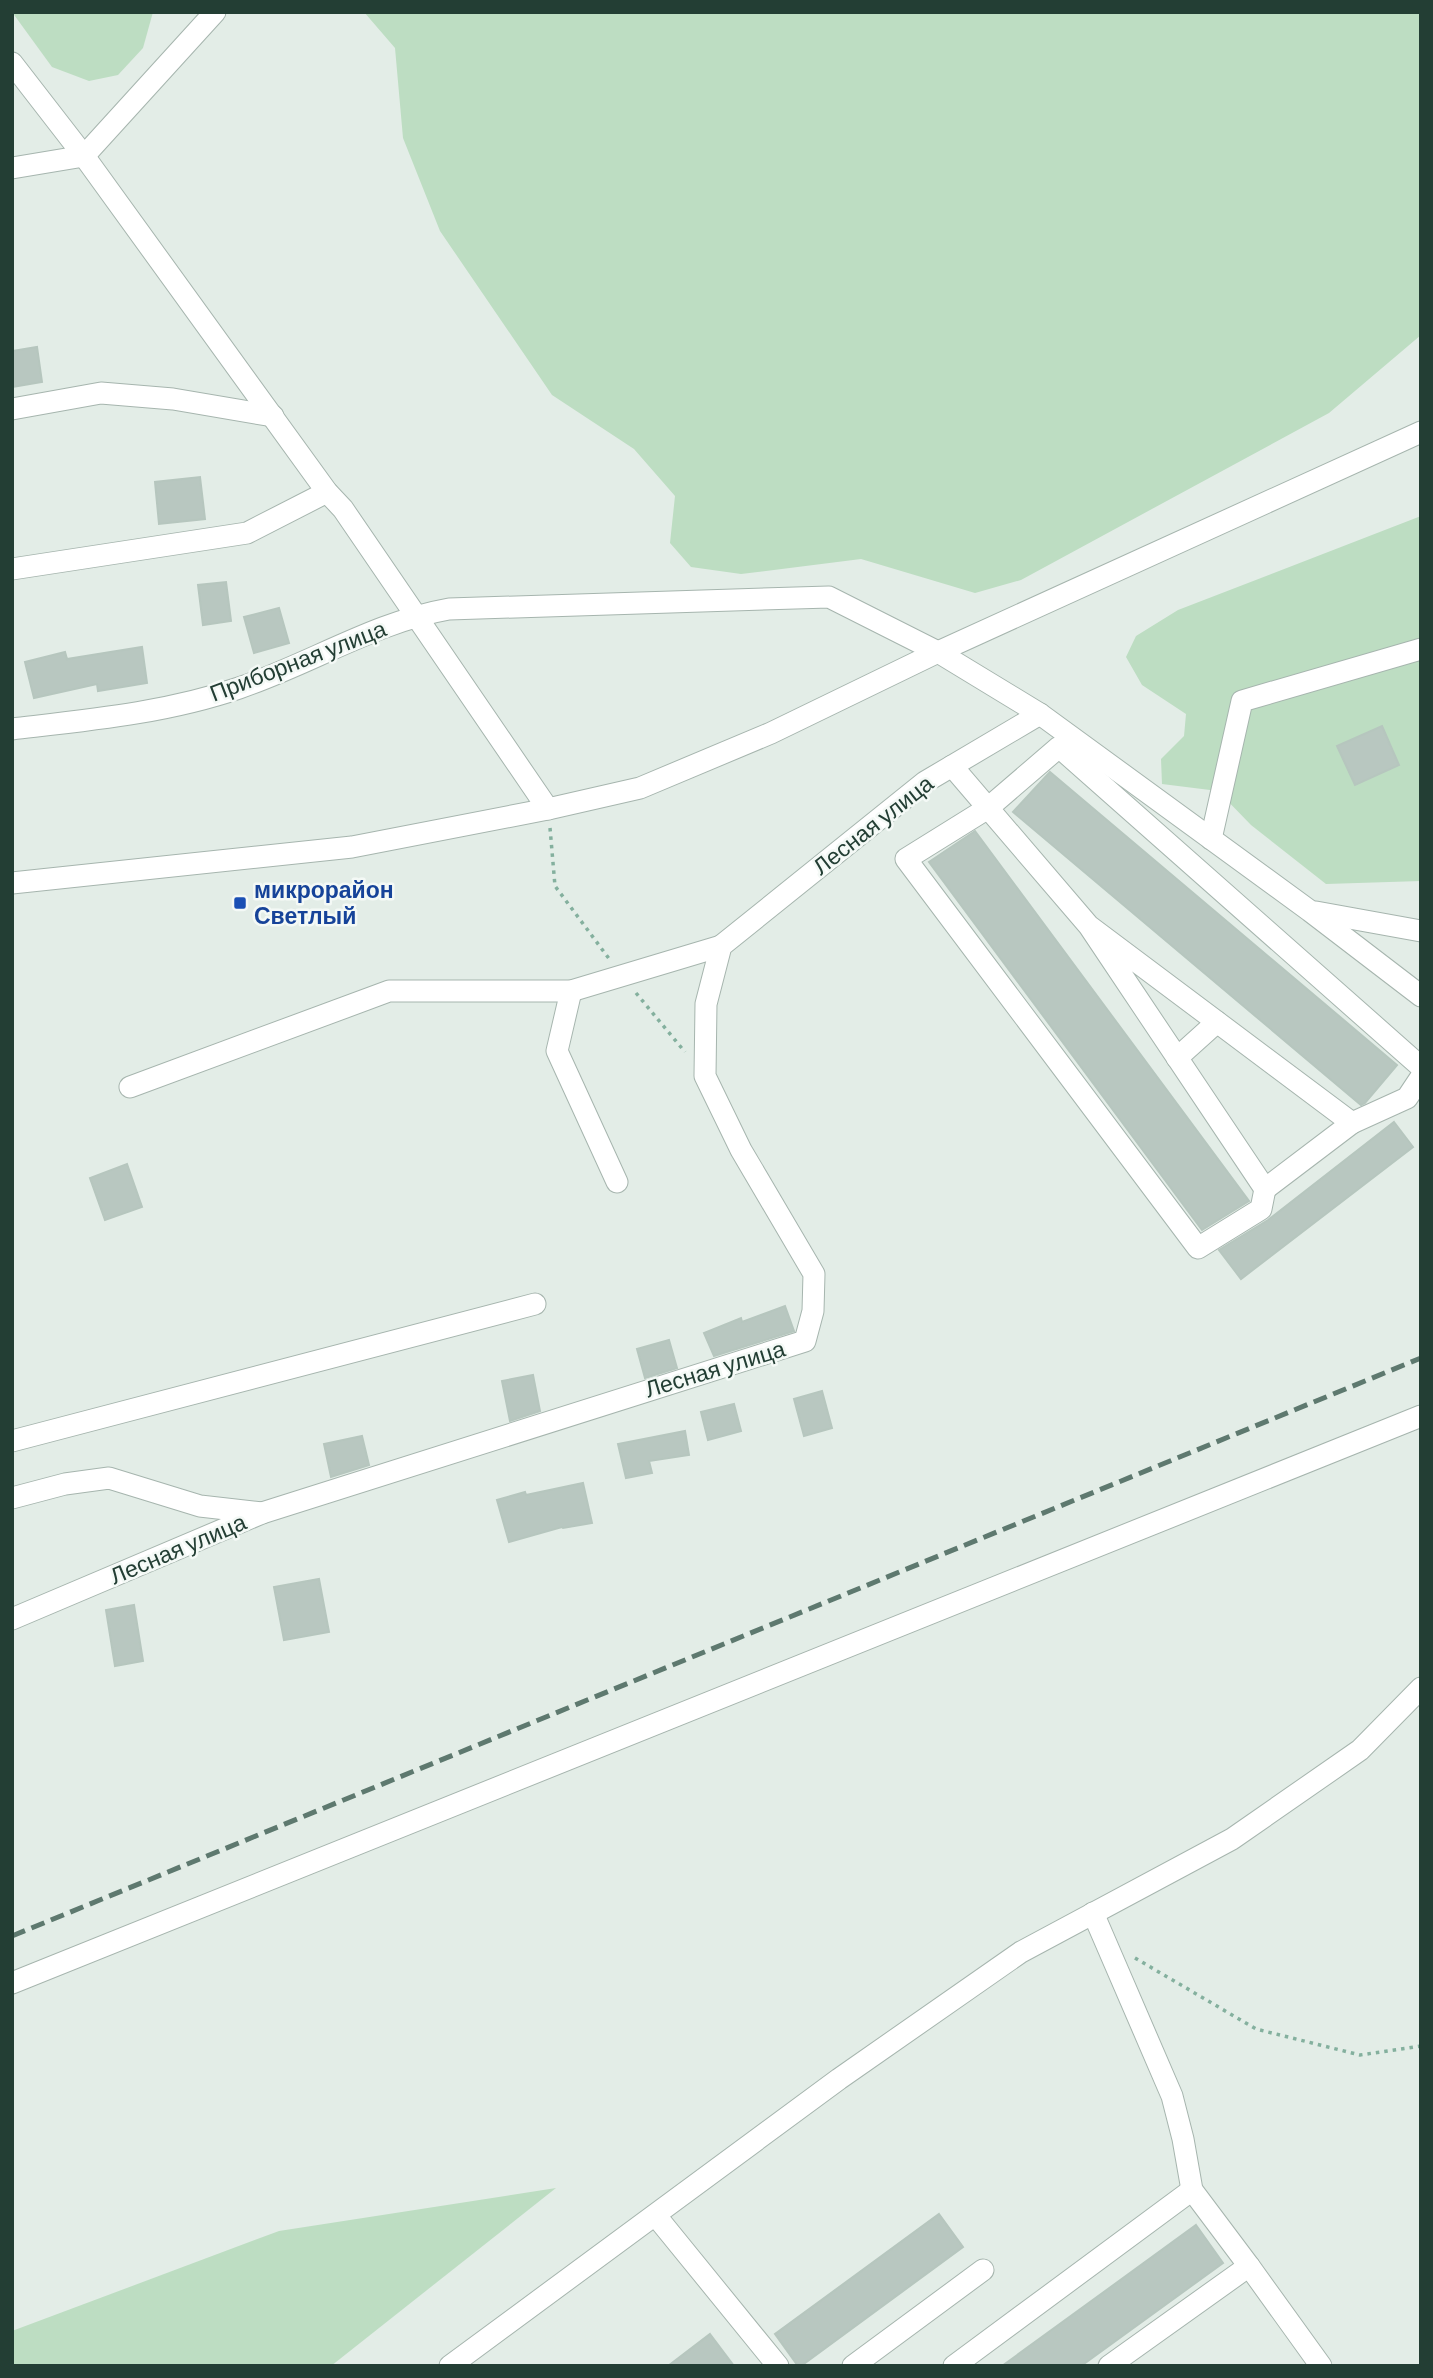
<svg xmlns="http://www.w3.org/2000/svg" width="1433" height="2378" font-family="Barlow,sans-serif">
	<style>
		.green { fill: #bdddc2 }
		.building { fill: #b8c7c0; stroke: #b6c6be; stroke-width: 2 }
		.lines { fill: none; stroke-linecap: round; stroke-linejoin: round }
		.minor-casing { stroke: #a6b5ae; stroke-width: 23 }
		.path { stroke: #84b09e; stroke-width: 3.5; stroke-dasharray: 3.5 5; stroke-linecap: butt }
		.minor { stroke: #fff; stroke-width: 21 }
		.rail { stroke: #5e796f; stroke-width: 5; stroke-dasharray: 14 7; stroke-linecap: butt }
		.transit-dot { fill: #1a4fb4; stroke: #f4f9f6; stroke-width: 2.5 }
		.labels { text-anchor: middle; stroke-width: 5; stroke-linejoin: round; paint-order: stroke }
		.street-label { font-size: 23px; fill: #233e34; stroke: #f4f9f6 }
		.transit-label { font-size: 23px; font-weight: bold; fill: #164399; stroke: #f4f9f6; text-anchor: start }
	</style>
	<rect width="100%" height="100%" fill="#e3ede7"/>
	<g class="green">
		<polygon points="12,12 153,12 143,48 118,75 89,81 52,67"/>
		<polygon points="364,12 1421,12 1421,335 1329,413 1021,580 975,593 861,559 741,574 691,567 670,543 675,496 634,449 552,395 440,231 403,138 395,48"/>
		<polygon points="1421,516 1421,881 1326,884 1251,825 1218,791 1162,784 1161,759 1184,736 1186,714 1142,685 1126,657 1136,636 1178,610"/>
		<polygon points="556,2188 331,2366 12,2366 12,2331 279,2231"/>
	</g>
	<g class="building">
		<polygon points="37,347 42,382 12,387 12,351"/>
		<polygon points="200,477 205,519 159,524 155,482"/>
		<polygon points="226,582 231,621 203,625 198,585"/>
		<polygon points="279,608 289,643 254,653 244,617"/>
		<polygon points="142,647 147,683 98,691 97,684 34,698 25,662 65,652 67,659"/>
		<polygon points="1382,726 1399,765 1355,785 1337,746"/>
		<polygon points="1050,772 1397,1065 1365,1103 1361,1105 1013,812"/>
		<polygon points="975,831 1249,1201 1202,1230 929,862"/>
		<polygon points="1394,1122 1413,1147 1241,1279 1219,1250 1268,1220"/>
		<polygon points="127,1164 142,1207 105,1220 90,1178"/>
		<polygon points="785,1306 794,1331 714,1356 704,1333 741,1318 742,1322"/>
		<polygon points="669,1340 677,1368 645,1378 637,1349"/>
		<polygon points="533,1375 540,1411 510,1421 502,1381"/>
		<polygon points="822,1391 832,1428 804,1436 794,1399"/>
		<polygon points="734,1404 741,1431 708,1440 701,1412"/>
		<polygon points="685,1431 689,1455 649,1461 652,1473 626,1478 618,1444"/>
		<polygon points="362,1436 369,1465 331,1477 324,1444"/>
		<polygon points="583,1483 592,1523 563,1528 562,1527 509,1542 497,1500 525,1492 526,1495"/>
		<polygon points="319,1579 329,1632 284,1640 274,1587"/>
		<polygon points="134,1605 143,1661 115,1666 106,1610"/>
		<polygon points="939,2214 963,2247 801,2366 798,2366 775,2334"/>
		<polygon points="1196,2225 1223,2263 1081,2366 1002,2366"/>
		<polygon points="710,2334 734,2366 668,2366"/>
	</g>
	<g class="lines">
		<g class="minor-casing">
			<g id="minor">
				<polyline points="12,63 84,156 327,492 343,509 548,809"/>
				<polyline points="84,156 215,12"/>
				<polyline points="12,168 84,156"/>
				<polyline points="12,409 101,393 173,399 273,416"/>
				<polyline points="12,569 247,533 327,492"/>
				<path d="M12,729C89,720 166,713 239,688C310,664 375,622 449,609L829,597L938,652L1040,714L1310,911L1421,996"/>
				<polyline points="952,766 1089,926 1265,1189 1352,1123 1089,926"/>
				<polyline points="1211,839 1242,701 1421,649"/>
				<polyline points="12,883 352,847 548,809 640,788 771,733 938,652 1421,432"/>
				<polyline points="1316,912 1421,931"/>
				<polyline points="571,991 557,1051 617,1182"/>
				<polyline points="1177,1058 1217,1022"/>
				<polyline points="130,1087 389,991 571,991 721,946"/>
				<polyline points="1352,1123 1407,1098 1421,1077"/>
				<polyline points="1265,1189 1261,1209 1198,1248 906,859 988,808 1059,747 1421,1067"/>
				<polyline points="12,1441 535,1304"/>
				<polyline points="12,1498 65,1484 109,1478 200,1506 262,1513"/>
				<polyline points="12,1619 262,1513 805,1341 813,1311 814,1274 741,1150 705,1076 706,1004 721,946 925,782 1040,714"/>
				<polyline points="1093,1913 1172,2096 1183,2139 1192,2190 1249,2266 1109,2366"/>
				<polyline points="12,1983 1421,1416"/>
				<polyline points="656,2216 778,2366"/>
				<polyline points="1249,2266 1321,2366"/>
				<polyline points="450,2366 839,2079 1021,1952 1232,1839 1360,1750 1421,1688"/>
				<polyline points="853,2366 983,2270"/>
				<polyline points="954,2366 1192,2190"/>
			</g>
		</g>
		<g class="path">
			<polyline points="550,828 555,886 610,960"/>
			<polyline points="636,993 685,1052"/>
			<polyline points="1135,1958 1256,2029 1360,2055 1421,2046"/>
		</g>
		<use href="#minor" class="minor"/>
		<polyline class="rail" points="12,1936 1421,1358"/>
	</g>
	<rect class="transit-dot" x="233" y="896" width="14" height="14" rx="3.5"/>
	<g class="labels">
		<g class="street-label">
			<text transform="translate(298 661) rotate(-21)" y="8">Приборная улица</text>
			<text transform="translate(873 825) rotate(-38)" y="8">Лесная улица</text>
			<text transform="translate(715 1369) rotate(-17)" y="8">Лесная улица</text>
			<text transform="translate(178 1549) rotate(-23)" y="8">Лесная улица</text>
		</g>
		<g class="transit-label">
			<text x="254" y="898">микрорайон<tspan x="254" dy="26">Светлый</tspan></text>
		</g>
	</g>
	<rect width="1433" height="2378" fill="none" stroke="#233e34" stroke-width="28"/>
</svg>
